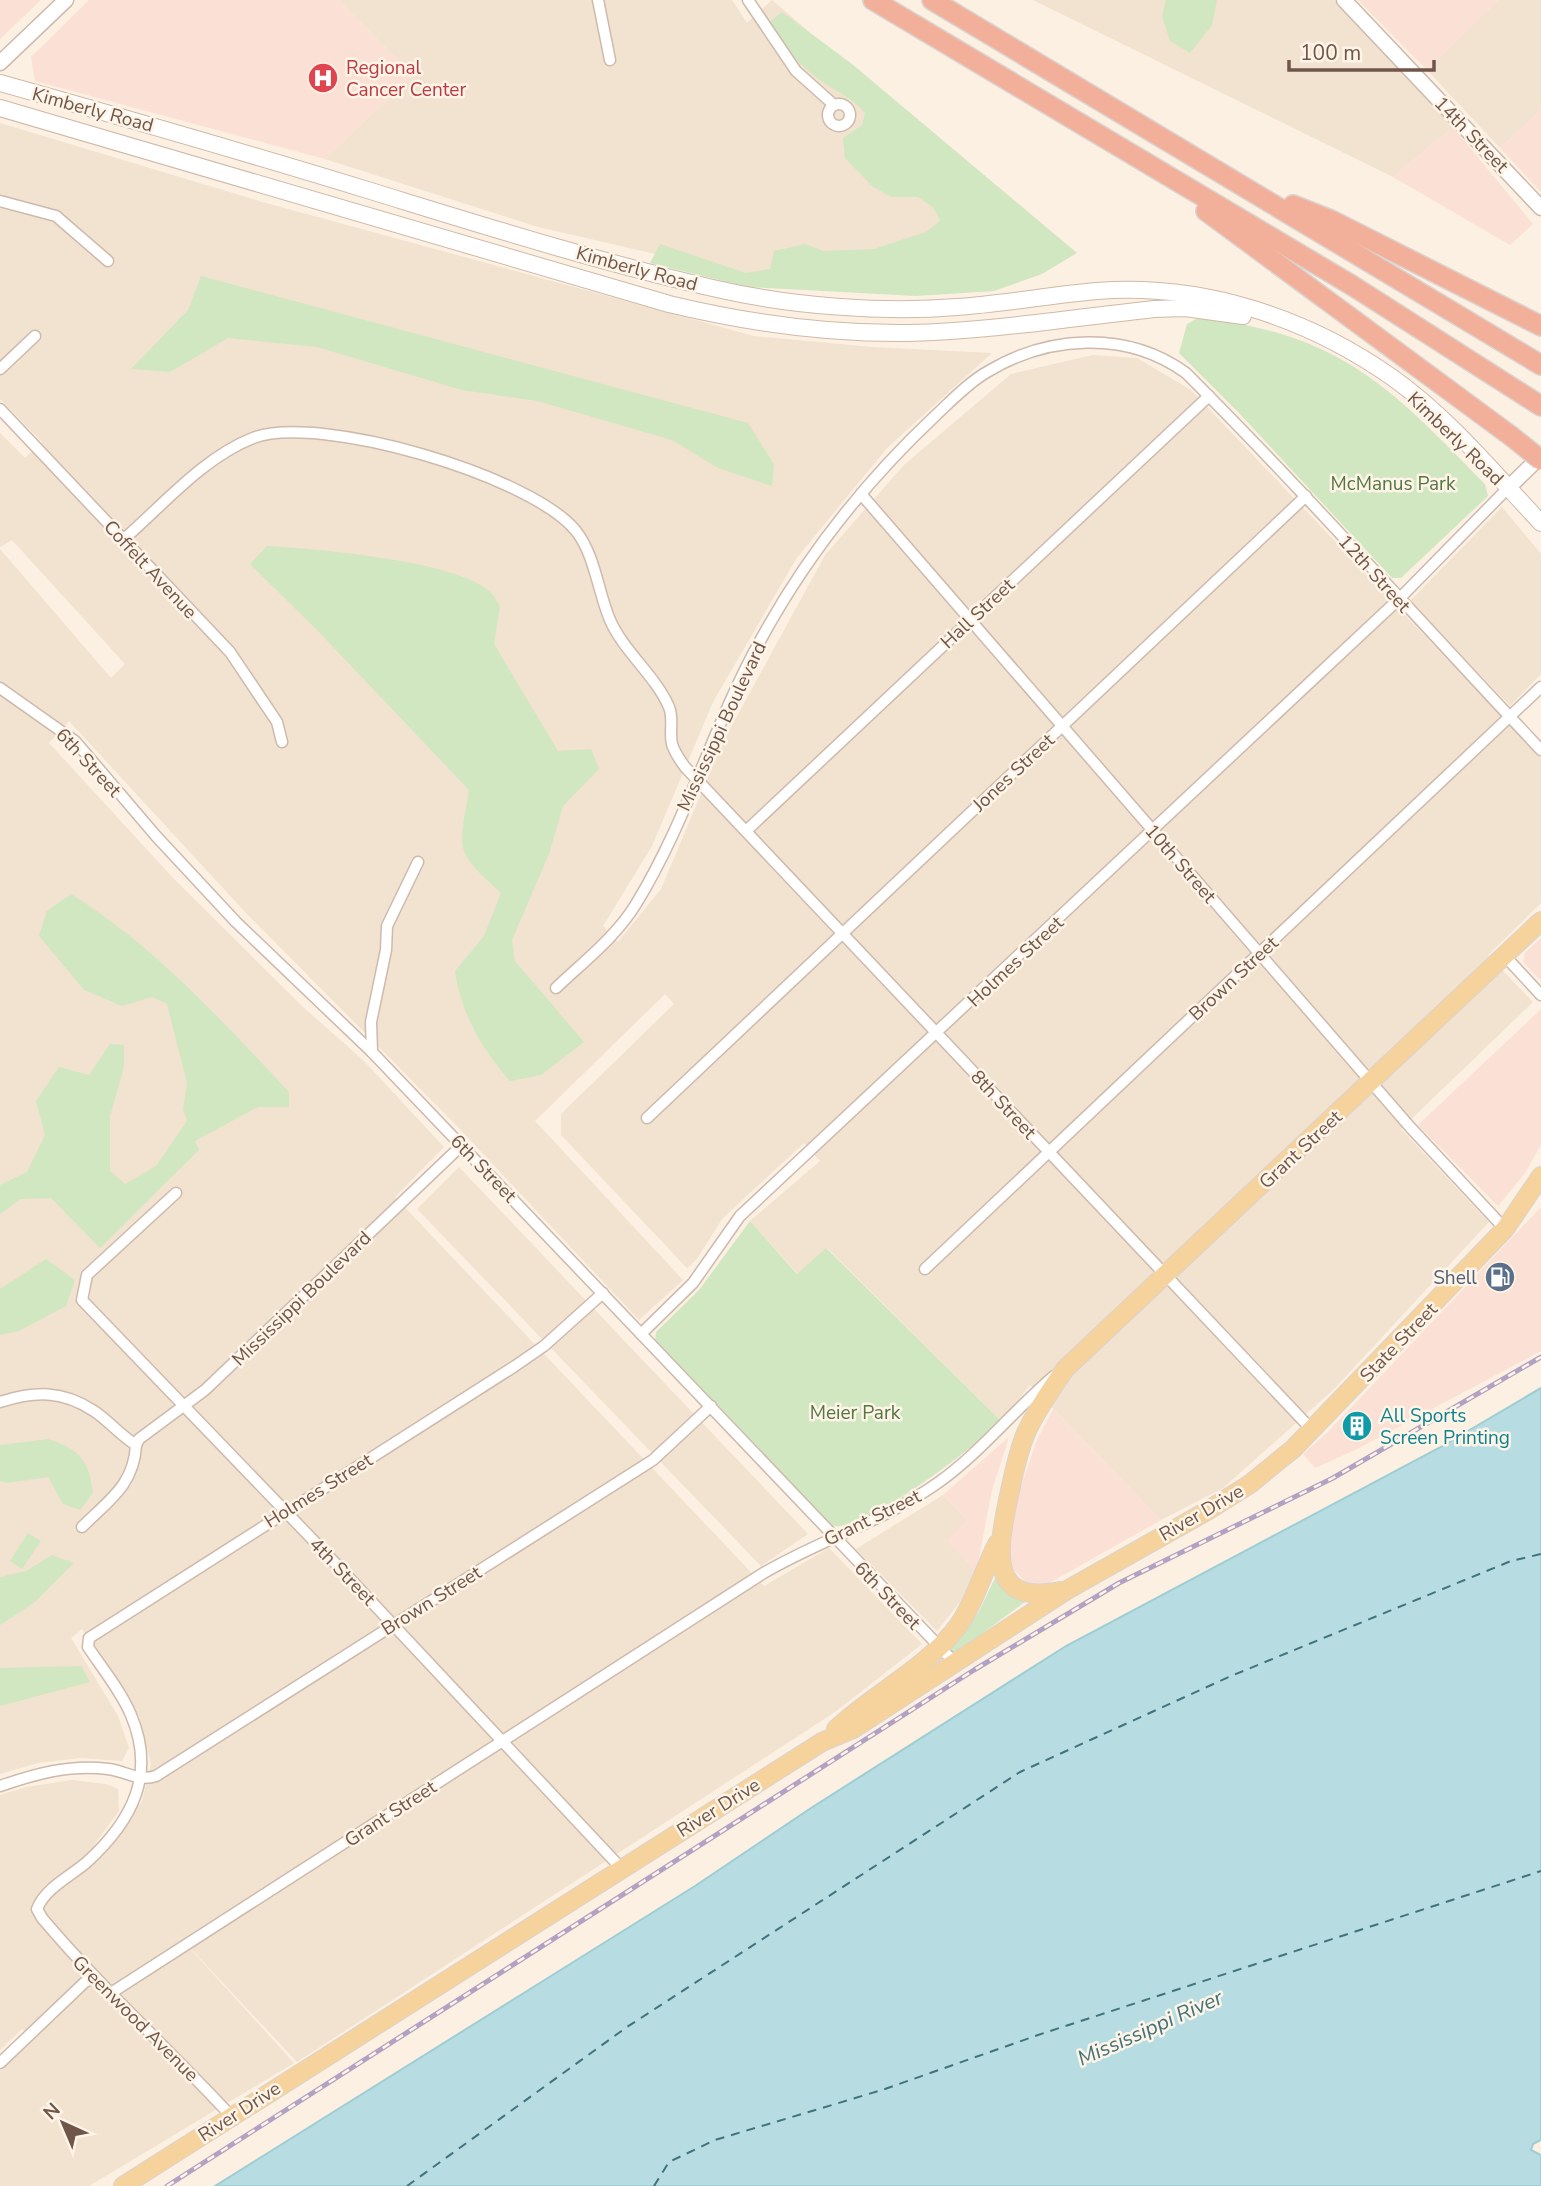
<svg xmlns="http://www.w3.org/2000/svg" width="1541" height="2186" font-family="'Nunito Sans',sans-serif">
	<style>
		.residential { fill: #f2e2d0 }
		.commercial { fill: #fbe0d5 }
		.green { fill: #d1e7c1 }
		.water { fill: #b7dde3; stroke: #9ecdd4; stroke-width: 2 }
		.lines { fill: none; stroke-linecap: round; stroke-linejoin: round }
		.ferry { stroke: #42737c; stroke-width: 2; stroke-dasharray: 9 7; stroke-linecap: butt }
		.minor-casing { stroke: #cdbaac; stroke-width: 13 }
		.tertiary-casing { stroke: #cdbaac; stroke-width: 17 }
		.secondary-casing { stroke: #d0b9a9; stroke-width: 18 }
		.primary-casing { stroke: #dad3d0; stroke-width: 20 }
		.motorway-casing { stroke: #dad3d0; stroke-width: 22 }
		.minor { stroke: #fff; stroke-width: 10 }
		.tertiary { stroke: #fff; stroke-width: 14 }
		.secondary { stroke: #fff; stroke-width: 16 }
		.primary { stroke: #f6d39c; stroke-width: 18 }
		.motorway { stroke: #f2b09b; stroke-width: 19 }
		.rail-casing { stroke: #b2a1c2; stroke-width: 5 }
		.rail { stroke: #fef4e7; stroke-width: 2.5; stroke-dasharray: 8; stroke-linecap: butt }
		.motorway-bridge-casing { stroke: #dad3d0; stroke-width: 22; stroke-linecap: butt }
		.motorway-bridge { stroke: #f2b09b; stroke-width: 19 }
		.labels { text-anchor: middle; stroke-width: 5; stroke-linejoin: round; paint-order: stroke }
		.health-label { font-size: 19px; fill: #be3a42; stroke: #fef4e7; text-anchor: start }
		.street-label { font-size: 19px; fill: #70564a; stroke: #fef4e7 }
		.park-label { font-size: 19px; fill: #537642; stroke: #fef4e7 }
		.service-label { font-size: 19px; fill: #4e5e75; stroke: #fef4e7; text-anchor: end }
		.culture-label { font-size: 19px; fill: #0d838f; stroke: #fef4e7; text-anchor: start }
		.water-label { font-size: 21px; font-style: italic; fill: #42737c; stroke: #fef4e7 }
	</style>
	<rect width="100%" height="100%" fill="#fbf0e1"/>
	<g class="residential">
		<polygon points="339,0 732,0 747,23 772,0 1061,248 795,286 538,227 325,159 413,75"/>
		<polygon points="1033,0 1334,0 1453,127 1393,177"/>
		<polygon points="1498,0 1541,0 1541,110 1500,148 1427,70"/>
		<polygon points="0,123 266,203 754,336 872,347 992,353 887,448 796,559 713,702 652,846 603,926 618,942 661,889 723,742 825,555 904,465 1011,374 1093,355 1137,358 1191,390 1541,758 1541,903 1488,955 1533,1002 1401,1129 1489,1222 1333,1390 1223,1488 1161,1520 1030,1385 1001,1421 827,1248 798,1274 750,1221 820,1161 804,1143 722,1219 697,1259 687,1268 561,1135 561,1114 674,1004 665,994 535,1121 683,1280 639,1320 456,1125 246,913 69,721 49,743 174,879 303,1007 364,1061 444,1147 395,1197 764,1586 829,1548 922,1644 835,1712 297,2062 166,1922 294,2063 89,2186 0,2186 0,2071 32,2039 22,2029 0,2050 0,1795 26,1787 72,1780 106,1784 118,1789 119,1811 94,1845 104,1854 142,1801 151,1764 139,1716 82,1629 71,1638 118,1716 129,1748 122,1761 80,1758 38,1763 0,1774 0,549 111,678 125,664 12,540 0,547 0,433 25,458 42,442 0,399"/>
		<polygon points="1502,507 1541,554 1541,674 1510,706 1410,601"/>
		<polygon points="459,1167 808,1534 761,1566 417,1209"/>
		<polygon points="943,1495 967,1519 976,1573 962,1599 937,1631 856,1549"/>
	</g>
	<g class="commercial">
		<polygon points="0,0 41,0 0,39"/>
		<polygon points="89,0 339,0 413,75 325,159 35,81 31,57"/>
		<polygon points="1358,0 1498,0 1427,70"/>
		<polygon points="1541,110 1541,192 1500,148"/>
		<polygon points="1453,127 1533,224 1510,245 1393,177"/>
		<polygon points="1541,938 1541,981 1523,962 1525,953"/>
		<polygon points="1541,1009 1541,1145 1525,1173 1498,1206 1418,1125"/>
		<polygon points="1541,1207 1541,1351 1355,1450 1315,1468 1303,1454 1327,1433"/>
		<polygon points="1053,1409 1161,1520 1044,1586 1026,1582 1004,1560 1018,1495 1037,1440"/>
		<polygon points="1009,1437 992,1490 976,1573 946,1541 967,1519 943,1495"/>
	</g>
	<g class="green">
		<polygon points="1166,0 1217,0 1212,25 1190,53 1170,41 1162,16"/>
		<path d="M782,12L852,64L1077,253L1042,274L994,291L916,296L748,287L650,263L660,244L746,273L770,269L774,251L805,244L824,251L874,249L926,232L940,221L933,207L918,197H892L873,187L845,158L843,138L862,125L865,113C848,94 835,92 816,77C795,61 782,44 768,23Z"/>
		<polygon points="201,276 748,423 774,464 772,486 718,468 672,440 537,401 462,390 317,347 228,338 170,372 131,369 188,310"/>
		<path d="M1198,318C1340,333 1390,387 1485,484L1488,496L1401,578H1392L1239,413L1179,353L1187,324Z"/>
		<path d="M267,546C314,549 459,560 491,593C495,596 497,602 500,606L494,644L558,751L591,749L599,769L563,806L549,854L512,940L515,961L584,1042L541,1075L510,1081C482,1049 461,1014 455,971L484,936L501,893C453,849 459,852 469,790L317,630L250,564Z"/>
		<path d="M71,894C156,947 221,1020 289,1092V1107H258L195,1141L199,1150L100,1248L51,1198L21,1199L0,1214V1185L27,1172L45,1135L36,1101L59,1067L89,1075L110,1044L124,1045V1067L110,1116V1171L125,1184L156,1166L187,1121L183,1110L187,1083L167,1004L152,997L122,1006L84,990L39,936L47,911Z"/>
		<path d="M750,1221L797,1274L826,1248L1001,1421C976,1446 865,1532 832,1526L655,1340L656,1332L699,1290Z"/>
		<polygon points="46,1259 75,1280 66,1306 19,1331 0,1335 0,1289"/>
		<path d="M48,1439C79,1449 89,1460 93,1493L80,1510L63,1504L48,1477L8,1483L0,1481V1445Z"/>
		<polygon points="28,1533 41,1541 22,1569 10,1561"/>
		<polygon points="52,1555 74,1563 35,1602 0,1625 0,1577 26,1571"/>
		<polygon points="997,1574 1029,1599 953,1655 950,1651 979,1611"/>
		<polygon points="81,1666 90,1682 0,1706 0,1668"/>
	</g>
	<polygon class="water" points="1541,1388 1541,2140 1533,2144 1531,2150 1541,2155 1541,2186 215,2186 695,1886 811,1808 1066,1646 1439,1448"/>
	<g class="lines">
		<g class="ferry">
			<polyline points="407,2186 627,2027 1020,1772 1231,1676 1511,1561 1541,1554"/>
			<polyline points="654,2186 669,2162 715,2140 882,2090 1041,2034 1541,1871"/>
		</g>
		<g class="minor-casing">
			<g id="minor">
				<polyline points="598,0 610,60"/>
				<polyline points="748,0 796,71 834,105"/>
				<circle cx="839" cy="115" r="11"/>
				<polyline points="0,201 56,216 108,261"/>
				<polyline points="0,369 35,336"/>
				<polyline points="0,409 230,652 277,722 282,742"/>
				<polyline points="861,494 1410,1127 1505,1229 1507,1227"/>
				<path d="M124,539C163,505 204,457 253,438C319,413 532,476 576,531C595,555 598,592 610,620C624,652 655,675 669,707C674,720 669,732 672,744C674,752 680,760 685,767L1313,1431"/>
				<polyline points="0,688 75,741 156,836 236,922 372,1052 955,1663"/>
				<polyline points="746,831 1209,396"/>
				<polyline points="1504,955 1541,995"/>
				<path d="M556,988C583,962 616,937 636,904C687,821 713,726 760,641C805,558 866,481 935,416C951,401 968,383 987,372C1048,335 1127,330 1186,373C1308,495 1422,624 1541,750"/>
				<polyline points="372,1052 371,1022 386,950 387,926 418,862"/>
				<polyline points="647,1118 1306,496"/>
				<polyline points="176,1193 87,1275 82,1300 338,1566 621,1868"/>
				<polyline points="925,1269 1541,687"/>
				<polyline points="641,1334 693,1283 740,1216 1400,598 1508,488"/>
				<path d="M0,1402C35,1391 62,1390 94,1411C109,1421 120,1435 136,1445"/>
				<polyline points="136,1445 139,1439 205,1390 462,1145"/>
				<path d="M82,1527C109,1500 134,1485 136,1445"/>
				<path d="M0,1786C35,1774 70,1764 108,1769C126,1771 138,1782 156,1776L653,1460L711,1406"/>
				<path d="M111,1993L762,1574C819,1540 885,1521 939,1482C980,1453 1015,1409 1054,1376"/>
				<polyline points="0,2063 85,1982 93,1978"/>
				<path d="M231,2116C169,2049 101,1988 42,1918L37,1909C45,1888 71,1876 87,1862C133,1820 156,1774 131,1715C121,1691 102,1668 88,1647L89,1638L515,1366L544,1346L603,1293"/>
			</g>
		</g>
		<g class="tertiary-casing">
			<g id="tertiary">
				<polyline points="1344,0 1541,208"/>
				<polyline points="0,63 66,0"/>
				<polyline points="1508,488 1541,456"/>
			</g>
		</g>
		<g class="secondary-casing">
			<g id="secondary">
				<path d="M0,83C125,118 250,154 374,192C488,227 602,263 717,289C791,306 882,313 957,307C1003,304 1050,295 1097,291C1202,283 1307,317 1393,378C1449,418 1494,473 1541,523"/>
				<path d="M0,108L669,304C748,323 827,334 908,333C990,331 1072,318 1154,309L1185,308L1243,316"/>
			</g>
		</g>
		<g class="primary-casing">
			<g id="primary">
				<path d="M1060,1591C987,1606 998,1549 1008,1500C1013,1478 1017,1454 1026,1433C1036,1410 1051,1390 1065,1369L1541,921"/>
				<path d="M836,1729C874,1693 926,1669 958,1626C976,1600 983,1571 997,1544"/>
				<polyline points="123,2186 822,1742 853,1729 1067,1590 1207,1511 1250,1484 1293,1449 1505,1229 1541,1176"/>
			</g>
		</g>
		<g class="motorway-casing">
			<g id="motorway">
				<polyline points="873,0 1353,286 1541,406"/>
				<polyline points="932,0 1541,365"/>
				<polyline points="1293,205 1331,220 1541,326"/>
				<polyline points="1206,211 1511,436"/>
			</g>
		</g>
		<use href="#minor" class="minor"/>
		<use href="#tertiary" class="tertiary"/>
		<use href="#secondary" class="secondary"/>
		<use href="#primary" class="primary"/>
		<use href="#motorway" class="motorway"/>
		<g class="rail-casing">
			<polyline id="rail" points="167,2186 974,1670 1119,1583 1333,1478 1541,1357"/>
		</g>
		<use href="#rail" class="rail"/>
		<g class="motorway-bridge-casing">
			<polyline id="motorway-bridge" points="1511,436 1541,460"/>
		</g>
		<use href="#motorway-bridge" class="motorway-bridge"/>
	</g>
	<defs>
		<g id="hospital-disc" transform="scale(1.575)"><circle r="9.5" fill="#e0444e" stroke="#fef4e7"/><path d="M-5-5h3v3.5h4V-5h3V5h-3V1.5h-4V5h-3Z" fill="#fff"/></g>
		<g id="fuel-disc" transform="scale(1.575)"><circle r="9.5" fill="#5c6f8a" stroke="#fef4e7"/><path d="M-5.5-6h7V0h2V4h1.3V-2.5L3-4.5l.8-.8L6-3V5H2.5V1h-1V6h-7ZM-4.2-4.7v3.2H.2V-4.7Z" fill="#fff"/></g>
		<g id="building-disc" transform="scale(1.575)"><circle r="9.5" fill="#0f9aa8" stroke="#fef4e7"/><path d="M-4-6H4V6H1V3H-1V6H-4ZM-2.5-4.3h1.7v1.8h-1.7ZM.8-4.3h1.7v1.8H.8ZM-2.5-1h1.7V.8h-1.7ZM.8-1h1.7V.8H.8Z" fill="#fff"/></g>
	</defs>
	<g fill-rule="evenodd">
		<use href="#hospital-disc" x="323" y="78"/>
		<use href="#fuel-disc" x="1500" y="1277"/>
		<use href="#building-disc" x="1357" y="1426"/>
	</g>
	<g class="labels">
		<g class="health-label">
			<text x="346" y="74">Regional<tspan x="346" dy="22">Cancer Center</tspan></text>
		</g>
		<g class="street-label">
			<text transform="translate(93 109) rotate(15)" y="7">Kimberly Road</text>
			<text transform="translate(1472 134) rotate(46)" y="7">14th Street</text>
			<text transform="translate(637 268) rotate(15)" y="7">Kimberly Road</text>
			<text transform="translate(1456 438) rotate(44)" y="7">Kimberly Road</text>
			<text transform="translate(151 569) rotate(47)" y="7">Coffelt Avenue</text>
			<text transform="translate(1375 573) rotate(48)" y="7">12th Street</text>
			<text transform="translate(977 613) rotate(-43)" y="7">Hall Street</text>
			<text transform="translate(721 726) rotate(-65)" y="7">Mississippi Boulevard</text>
			<text transform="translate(89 762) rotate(47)" y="7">6th Street</text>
			<text transform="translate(1013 772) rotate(-43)" y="7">Jones Street</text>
			<text transform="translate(1181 863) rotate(49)" y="7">10th Street</text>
			<text transform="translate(1015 961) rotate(-43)" y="7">Holmes Street</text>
			<text transform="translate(1233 978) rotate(-43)" y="7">Brown Street</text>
			<text transform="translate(1004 1104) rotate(47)" y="7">8th Street</text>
			<text transform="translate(1300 1149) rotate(-43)" y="7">Grant Street</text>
			<text transform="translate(484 1168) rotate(46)" y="7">6th Street</text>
			<text transform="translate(301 1298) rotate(-44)" y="7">Mississippi Boulevard</text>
			<text transform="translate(1398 1342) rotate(-46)" y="7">State Street</text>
			<text transform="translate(318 1490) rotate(-32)" y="7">Holmes Street</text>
			<text transform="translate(1201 1512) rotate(-30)" y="7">River Drive</text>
			<text transform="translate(872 1517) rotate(-26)" y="7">Grant Street</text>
			<text transform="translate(343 1571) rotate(46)" y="7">4th Street</text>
			<text transform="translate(888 1595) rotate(46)" y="7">6th Street</text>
			<text transform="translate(431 1600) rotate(-32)" y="7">Brown Street</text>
			<text transform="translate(718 1807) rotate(-32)" y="7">River Drive</text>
			<text transform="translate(390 1813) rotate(-33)" y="7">Grant Street</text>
			<text transform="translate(136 2018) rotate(45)" y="7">Greenwood Avenue</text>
			<text transform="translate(239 2111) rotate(-33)" y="7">River Drive</text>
		</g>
		<g class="park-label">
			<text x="1393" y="490">McManus Park</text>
			<text x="855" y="1419">Meier Park</text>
		</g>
		<g class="service-label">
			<text x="1477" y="1284">Shell</text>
		</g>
		<g class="culture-label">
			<text x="1380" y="1422">All Sports<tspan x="1380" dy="22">Screen Printing</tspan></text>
		</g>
		<g class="water-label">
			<text transform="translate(1150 2028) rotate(-24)" y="7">Mississippi River</text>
		</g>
	</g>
	<g transform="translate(63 2123) rotate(316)" stroke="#fef4e7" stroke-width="5" paint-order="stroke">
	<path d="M0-5L12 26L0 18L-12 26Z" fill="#70564a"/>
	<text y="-10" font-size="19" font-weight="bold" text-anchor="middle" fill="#70564a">N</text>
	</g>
	<path d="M1289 60v10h145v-10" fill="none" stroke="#70564a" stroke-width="3.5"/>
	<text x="1300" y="60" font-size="21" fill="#70564a" stroke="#fef4e7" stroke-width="5" paint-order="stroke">100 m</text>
</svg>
